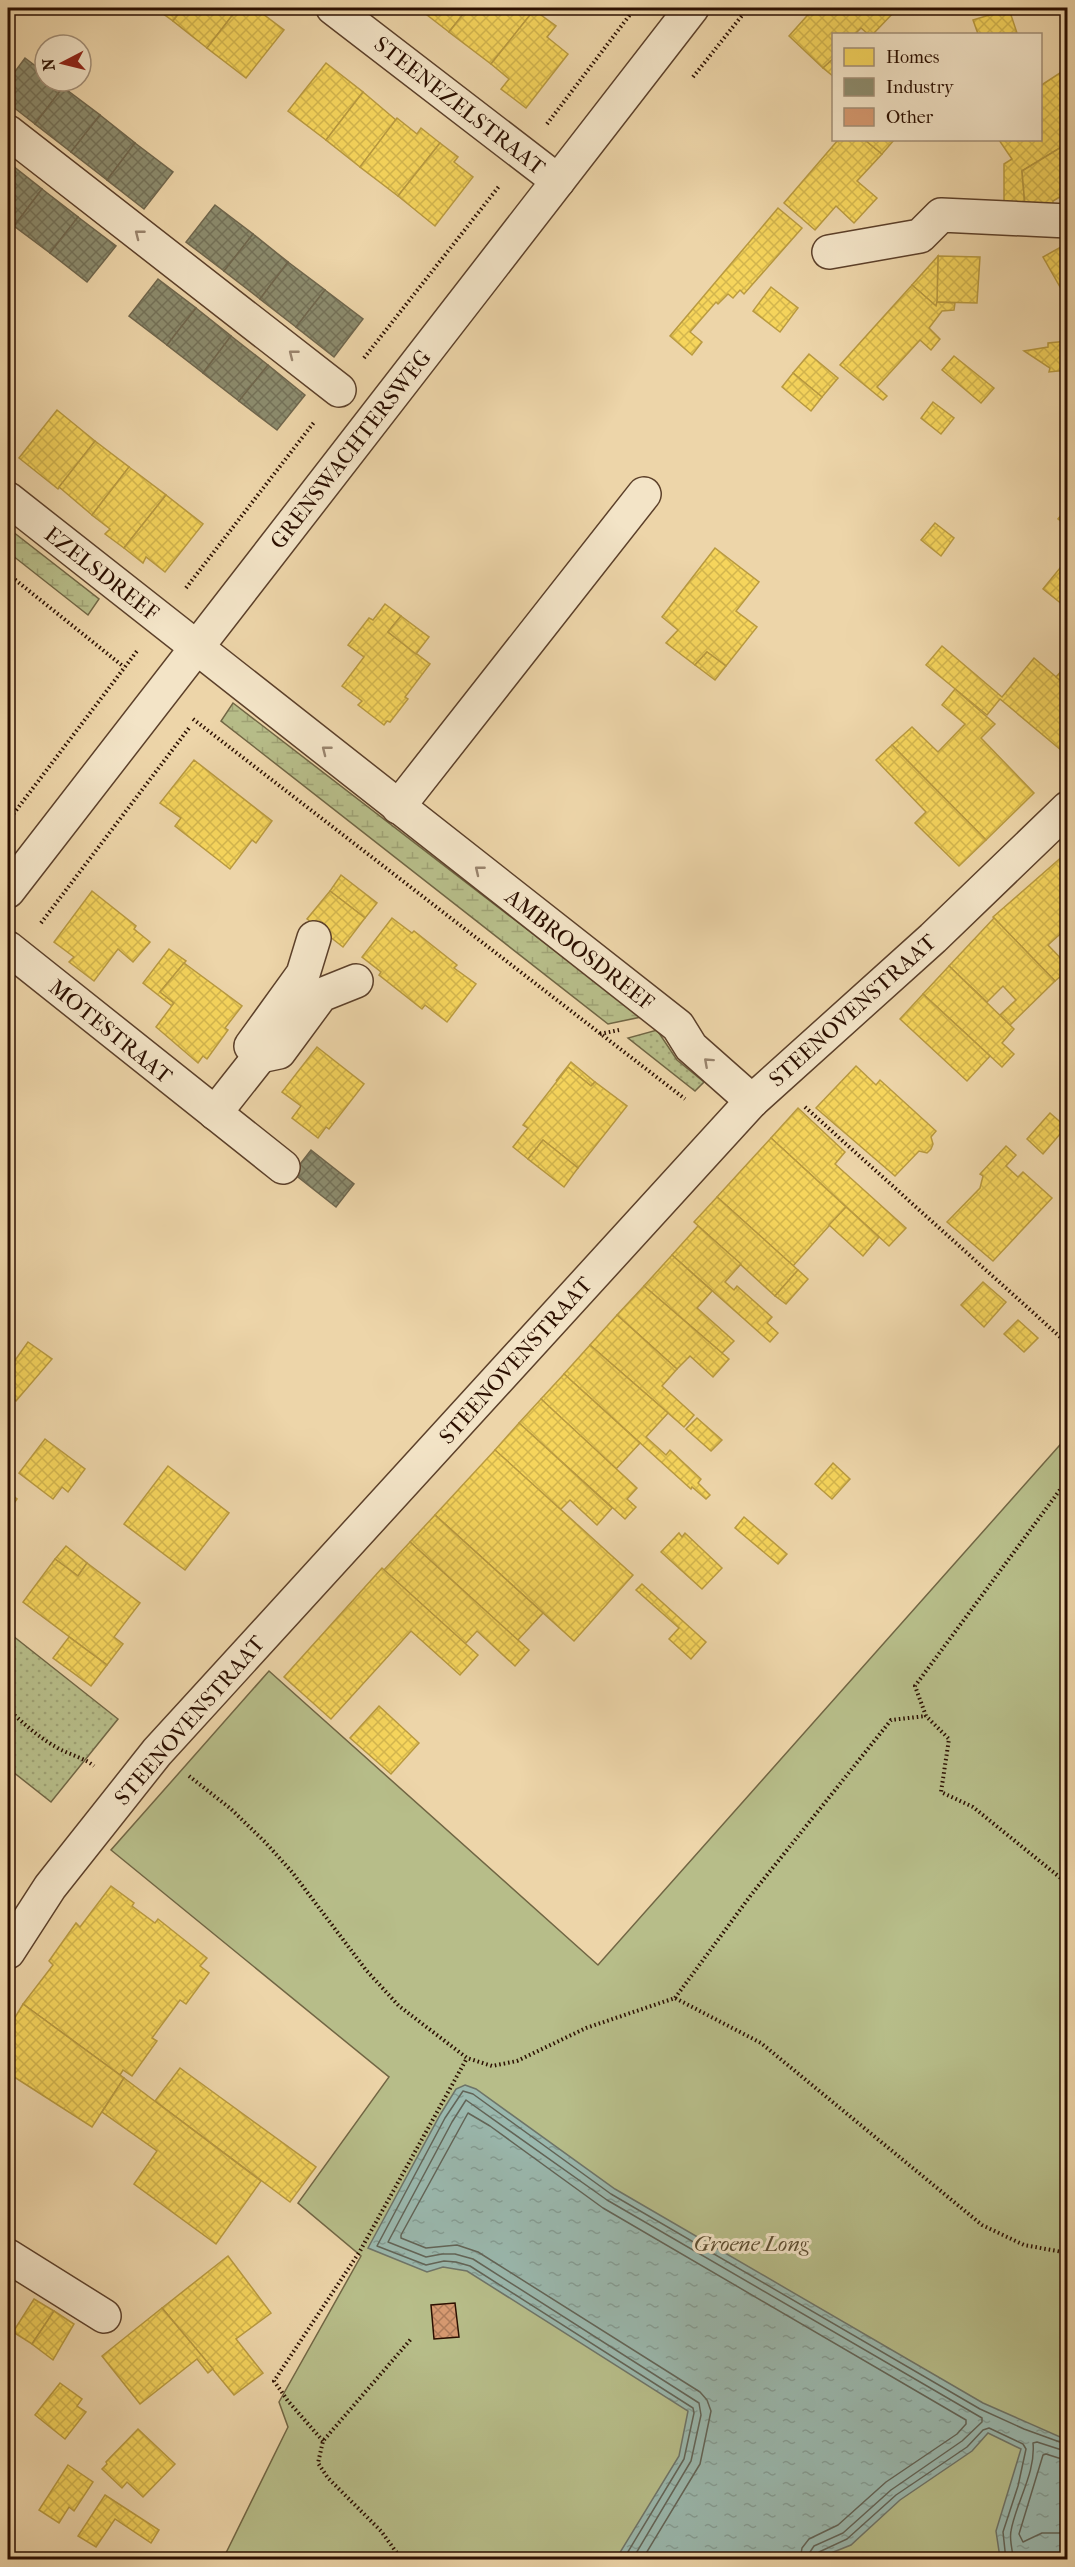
<svg xmlns="http://www.w3.org/2000/svg" width="1075" height="2567" font-family="'IM FELL French Canon',serif">
	<style>
		.grass { fill: url(#grass-dots); stroke: #716644; stroke-width: 1.5 }
		.wetland { fill: url(#wetland-marsh); stroke: #716644; stroke-width: 1.5 }
		.park { fill: #b7bd89; stroke: #716644; stroke-width: 1.5 }
		.water { fill: url(#water-ripples); stroke: #6e7468; stroke-width: 1.5 }
		.homes { fill: url(#homes-cross-hatch); stroke: #b99a40; stroke-width: 1.5 }
		.industry { fill: url(#industry-cross-hatch); stroke: #6f664d; stroke-width: 1.5 }
		.lines { fill: none; stroke-linecap: round; stroke-linejoin: round }
		.shore { stroke: #626457; stroke-width: 1.5 }
		.building { fill: url(#building-cross-hatch); stroke: #2b0f00; stroke-width: 1.5 }
		.minor-casing { stroke: #5c402a; stroke-width: 36 }
		.path { stroke: #2b0f00; stroke-width: 4; stroke-dasharray: 1.5 3; stroke-linecap: butt }
		.minor { stroke: #f3e4c7; stroke-width: 33 }
		.oneway { stroke: #99846d }
		.labels { text-anchor: middle; stroke-width: 6; stroke-linejoin: round; paint-order: stroke }
		.street-label { font-size: 22px; fill: #2b0f00; stroke: #f3e4c7 }
		.park-label { font-size: 22px; font-style: italic; fill: #5c4c30; stroke: #f3e4c7 }
	</style>
	<defs>
		<pattern id="grass-dots" width="8" height="8" patternUnits="userSpaceOnUse" patternTransform="scale(1.5)"><rect width="8" height="8" fill="#b7bd89"/><path d="M2 2h.1M6 6h.1" fill="none" stroke="#9ea174" stroke-width="1.8" stroke-linecap="round"/></pattern>
		<pattern id="wetland-marsh" width="20" height="14" patternUnits="userSpaceOnUse" patternTransform="scale(1.5)"><rect width="20" height="14" fill="#b7bd89"/><path d="M1 5h8M5 5V1M11 12h8M15 12V8" fill="none" stroke="#9ea174"/></pattern>
		<pattern id="water-ripples" width="26" height="14" patternUnits="userSpaceOnUse" patternTransform="scale(1.5)"><rect width="26" height="14" fill="#9ab8ae"/><path d="M2 4q2-2 4 0t4 0M15 11q2-2 4 0t4 0" fill="none" stroke="#859d94"/></pattern>
		<pattern id="homes-cross-hatch" width="8" height="8" patternUnits="userSpaceOnUse" patternTransform="scale(1.5)"><rect width="8" height="8" fill="#f6d55c"/><path d="M0 0l8 8M0 8l8-8" fill="none" stroke="#d3b64e"/></pattern>
		<pattern id="industry-cross-hatch" width="8" height="8" patternUnits="userSpaceOnUse" patternTransform="scale(1.5)"><rect width="8" height="8" fill="#8c8c6e"/><path d="M0 0l8 8M0 8l8-8" fill="none" stroke="#737158"/></pattern>
		<pattern id="building-cross-hatch" width="8" height="8" patternUnits="userSpaceOnUse" patternTransform="scale(1.5)"><rect width="8" height="8" fill="#d69970"/><path d="M0 0l8 8M0 8l8-8" fill="none" stroke="#ae7b5a"/></pattern>
	</defs>
	<rect width="100%" height="100%" fill="#edd5a9"/>
	<filter id="stains"><feTurbulence type="fractalNoise" baseFrequency=".00333" numOctaves="4"/><feColorMatrix values="0 0 0 0 .2 0 0 0 0 .09 0 0 0 0 .02 0 0 0 .5 -.17"/></filter>
	<radialGradient id="worn" r=".72"><stop offset=".6" stop-color="#630" stop-opacity="0"/><stop offset="1" stop-color="#630" stop-opacity=".3"/></radialGradient>
	<g class="grass">
		<polygon points="657,1030 677,1060 704,1082 695,1091 628,1038"/>
		<polygon points="8,1632 118,1719 51,1802 8,1768"/>
	</g>
	<g class="wetland">
		<polygon points="8,528 99,599 88,615 8,552"/>
		<polygon points="233,703 641,1017 608,1024 221,721"/>
	</g>
	<polygon class="park" points="1067,1437 1067,2559 223,2559 288,2427 279,2402 361,2256 298,2203 389,2077 111,1850 269,1671 598,1965"/>
	<path class="water" d="M465,2085L476,2089L615,2189L983,2403L1067,2440V2556C1045,2555 1022,2563 1000,2558L996,2531L1021,2449L988,2433L972,2451L900,2500L851,2545L816,2559H616L679,2456L688,2411L467,2271L443,2267L427,2272L368,2248L440,2115L456,2089Z"/>
	<g class="homes">
		<polygon points="155,8 183,8 173,21"/>
		<polygon points="183,8 238,8 207,48 173,21"/>
		<polygon points="238,8 255,8 284,30 246,78 207,48"/>
		<polygon points="418,8 468,8 449,32"/>
		<polygon points="468,8 531,8 534,10 491,64 449,32"/>
		<polygon points="814,8 898,8 873,34 868,34 861,28 855,34 834,34 834,58 823,68 789,36"/>
		<polygon points="1009,9 1017,33 978,34 973,20"/>
		<polygon points="534,10 556,26 547,37 568,54 526,108 501,89 509,79 491,64"/>
		<polygon points="834,58 834,77 823,68"/>
		<polygon points="326,63 363,92 326,140 288,111"/>
		<polygon points="1063,71 1068,76 1068,143 1022,171 1025,206 1004,206 1004,164 1012,159 999,140 1040,140 1040,86"/>
		<polygon points="363,92 396,120 360,167 326,140"/>
		<polygon points="397,118 417,134 421,128 440,143 398,196 360,167"/>
		<polygon points="838,140 865,140 882,154 857,181 877,198 854,223 836,206 815,230 784,203"/>
		<polygon points="865,140 894,140 882,154"/>
		<polygon points="440,143 458,157 454,162 473,177 435,226 398,196"/>
		<polygon points="1068,143 1068,192 1053,201 1053,206 1025,206 1022,171"/>
		<polygon points="778,208 802,228 744,294 740,290 733,298 728,294 718,304 716,302 690,332 702,342 692,355 670,336"/>
		<polygon points="1068,243 1068,301 1043,257"/>
		<polygon points="938,256 980,257 977,303 937,302"/>
		<polygon points="938,256 937,302 936,306 912,285"/>
		<polygon points="912,285 936,306 937,302 955,303 954,310 942,311 929,328 940,339 931,350 920,340 877,387 887,396 883,400 840,365"/>
		<polygon points="771,287 798,308 780,332 753,311"/>
		<polygon points="1068,341 1068,370 1049,372 1050,368 1024,351 1048,347 1048,343"/>
		<polygon points="809,354 838,378 822,397 793,373"/>
		<polygon points="954,356 994,388 981,403 942,370"/>
		<polygon points="793,373 822,397 811,411 782,387"/>
		<polygon points="933,402 954,418 941,434 921,418"/>
		<polygon points="57,410 95,441 58,489 19,458"/>
		<polygon points="95,441 129,467 92,515 59,487"/>
		<polygon points="129,467 166,495 124,548 105,534 110,529 92,515"/>
		<polygon points="166,495 203,524 165,572 146,557 143,563 124,548"/>
		<polygon points="1068,507 1068,527 1058,519"/>
		<polygon points="935,523 954,538 941,556 921,540"/>
		<polygon points="715,548 759,582 736,611 757,627 726,666 707,652 695,665 666,643 678,630 662,617"/>
		<polygon points="1060,568 1068,575 1068,609 1043,589"/>
		<polygon points="385,604 401,616 388,632 430,664 405,697 408,699 390,722 387,721 384,725 358,705 362,701 342,686 364,657 348,645 369,618 373,620"/>
		<polygon points="401,616 429,637 416,654 388,632"/>
		<polygon points="942,646 1002,697 1034,658 1068,687 1068,756 1000,699 987,715 926,665"/>
		<polygon points="707,652 726,666 715,680 695,665"/>
		<polygon points="1068,664 1068,687 1056,677"/>
		<polygon points="955,689 995,724 981,738 1034,793 986,840 892,745 912,727 938,752 965,724 942,705"/>
		<polygon points="892,745 986,840 959,866 915,823 926,812 876,760"/>
		<polygon points="194,760 272,821 256,843 252,840 230,869 175,826 181,818 160,803"/>
		<polygon points="1064,855 1068,859 1068,927 1048,945 1068,966 1068,970 1055,981 993,917"/>
		<polygon points="341,875 377,903 365,918 330,891"/>
		<polygon points="92,891 136,926 134,929 150,942 133,962 118,949 94,981 69,962 74,957 54,942"/>
		<polygon points="330,891 365,918 343,947 307,919"/>
		<polygon points="392,918 412,933 414,931 457,965 454,968 476,984 447,1022 425,1005 422,1009 379,975 381,972 362,957"/>
		<polygon points="994,918 1055,981 1010,1025 1000,1015 1016,1000 1003,986 987,1002 949,966"/>
		<polygon points="169,949 186,961 160,992 174,1003 172,1006 143,983"/>
		<polygon points="184,963 242,1006 225,1028 228,1030 207,1059 203,1056 198,1063 156,1027 174,1003 160,992"/>
		<polygon points="949,966 1014,1029 1002,1043 1014,1054 1002,1067 923,994"/>
		<polygon points="923,994 990,1056 967,1081 900,1019"/>
		<polygon points="317,1047 364,1084 329,1129 326,1127 318,1138 292,1118 301,1106 282,1092"/>
		<polygon points="571,1062 595,1082 591,1086 568,1067 556,1081"/>
		<polygon points="856,1066 876,1085 880,1080 936,1131 931,1137 933,1144 931,1149 927,1153 919,1151 895,1176 816,1108"/>
		<polygon points="568,1067 591,1086 595,1082 627,1106 578,1168 543,1140 528,1159 513,1147 528,1128 523,1125"/>
		<polygon points="798,1108 845,1152 835,1164 906,1228 889,1246 771,1138"/>
		<polygon points="1050,1113 1066,1127 1043,1154 1027,1139"/>
		<polygon points="771,1138 846,1207 793,1266 717,1197"/>
		<polygon points="543,1140 578,1168 564,1187 528,1159"/>
		<polygon points="1006,1146 1016,1155 1006,1166 1018,1177 1023,1172 1052,1198 993,1261 947,1222 980,1188 983,1176 980,1174"/>
		<polygon points="717,1197 798,1270 775,1296 694,1222"/>
		<polygon points="846,1207 879,1237 863,1256 829,1225"/>
		<polygon points="698,1226 741,1264 725,1282 734,1290 737,1286 772,1317 767,1323 778,1333 770,1342 672,1255"/>
		<polygon points="672,1255 712,1291 697,1308 734,1341 722,1353 644,1286"/>
		<polygon points="798,1270 808,1279 786,1304 775,1296"/>
		<polygon points="983,1282 1006,1302 984,1327 961,1305"/>
		<polygon points="644,1286 729,1359 713,1377 690,1356 677,1369 617,1315"/>
		<polygon points="617,1315 677,1369 662,1386 694,1415 684,1427 590,1345"/>
		<polygon points="1018,1320 1038,1338 1024,1352 1004,1334"/>
		<polygon points="28,1342 52,1359 16,1401 8,1395 8,1370"/>
		<polygon points="590,1345 668,1413 646,1437 666,1455 670,1450 701,1479 698,1483 710,1495 706,1499 692,1487 691,1489 564,1374"/>
		<polygon points="564,1374 640,1443 616,1469 541,1399"/>
		<polygon points="541,1399 637,1488 627,1499 636,1507 625,1519 519,1423"/>
		<polygon points="697,1418 722,1440 711,1451 686,1429"/>
		<polygon points="519,1423 612,1508 597,1525 570,1500 560,1510 495,1450"/>
		<polygon points="45,1439 85,1469 68,1492 62,1487 53,1499 19,1473"/>
		<polygon points="495,1450 633,1575 574,1641 435,1515"/>
		<polygon points="833,1463 850,1479 832,1499 815,1484"/>
		<polygon points="168,1466 229,1513 185,1570 124,1524"/>
		<polygon points="8,1492 17,1499 8,1512"/>
		<polygon points="435,1515 543,1613 517,1641 410,1542"/>
		<polygon points="744,1517 787,1554 778,1564 735,1528"/>
		<polygon points="679,1533 682,1537 685,1533 722,1568 702,1589 661,1552"/>
		<polygon points="410,1542 529,1650 515,1666 477,1631 465,1644 384,1570"/>
		<polygon points="66,1546 87,1563 78,1576 55,1559"/>
		<polygon points="55,1559 78,1576 87,1563 140,1603 114,1637 123,1644 107,1665 23,1602"/>
		<polygon points="382,1568 478,1655 460,1675 411,1631 331,1719 284,1677"/>
		<polygon points="642,1584 706,1642 691,1659 669,1639 679,1628 636,1590"/>
		<polygon points="69,1637 107,1665 91,1686 53,1658"/>
		<polygon points="379,1706 419,1743 391,1774 350,1738"/>
		<polygon points="111,1886 134,1903 132,1906 155,1923 158,1919 207,1958 200,1966 209,1973 186,2004 180,2000 152,2038 157,2041 132,2076 123,2070 120,2075 23,2004 53,1965 49,1961 76,1923 80,1927"/>
		<polygon points="23,2004 124,2078 92,2127 8,2073 8,2029"/>
		<polygon points="180,2068 316,2167 290,2202 155,2101"/>
		<polygon points="124,2078 261,2181 216,2244 134,2184 157,2151 102,2112"/>
		<polygon points="228,2256 271,2313 236,2339 263,2373 234,2395 162,2308"/>
		<polygon points="34,2299 54,2311 32,2344 13,2332"/>
		<polygon points="162,2308 213,2369 208,2373 197,2359 140,2404 102,2356"/>
		<polygon points="54,2311 74,2324 53,2360 32,2344"/>
		<polygon points="60,2383 82,2399 77,2406 86,2412 65,2439 35,2415"/>
		<polygon points="138,2429 175,2464 143,2497 127,2482 122,2488 102,2469 107,2464 106,2462"/>
		<polygon points="68,2465 93,2482 74,2511 69,2507 59,2523 39,2510"/>
		<polygon points="105,2495 159,2530 151,2543 115,2519 96,2547 78,2536"/>
	</g>
	<g class="industry">
		<polygon points="25,58 45,73 45,81 55,81 63,87 35,124 8,103 8,81"/>
		<polygon points="63,87 100,115 71,152 35,124"/>
		<polygon points="100,115 135,143 107,180 71,152"/>
		<polygon points="135,143 173,172 144,209 107,180"/>
		<polygon points="8,162 42,189 14,226 8,221"/>
		<polygon points="42,189 78,217 50,253 14,226"/>
		<polygon points="215,205 253,234 224,271 186,242"/>
		<polygon points="78,217 116,246 87,282 50,253"/>
		<polygon points="253,234 288,262 260,299 224,271"/>
		<polygon points="288,262 325,290 296,327 260,299"/>
		<polygon points="158,279 196,308 167,345 129,316"/>
		<polygon points="325,290 363,319 334,357 296,327"/>
		<polygon points="196,308 231,336 203,373 167,345"/>
		<polygon points="231,336 268,365 239,401 203,373"/>
		<polygon points="268,365 305,395 277,430 239,401"/>
		<polygon points="311,1150 354,1184 336,1207 293,1173"/>
	</g>
	<g class="lines">
		<g class="shore">
			<polyline points="1068,2461 1046,2454 1043,2455 1019,2534 1023,2542 1042,2533 1068,2533"/>
			<polyline points="623,2560 684,2459 694,2413 693,2408 470,2266 456,2262 444,2261 426,2265 377,2246 445,2118 463,2091 473,2094 611,2194 980,2409 1024,2429 1068,2445"/>
			<polyline points="632,2560 691,2461 701,2415 699,2403 473,2259 455,2254 442,2254 426,2257 388,2242 452,2122 466,2100 607,2200 982,2418 982,2422 962,2441 891,2490 843,2533 814,2546 810,2552 809,2560"/>
			<polyline points="642,2560 700,2464 711,2411 707,2400 700,2392 478,2252 457,2245 426,2248 401,2238 401,2235 468,2113 490,2126 603,2208 966,2420 966,2424 957,2434 886,2482 838,2525 809,2539 802,2548 800,2560"/>
			<polyline points="816,2560 819,2552 847,2539 896,2495 967,2447 983,2430 989,2428 1023,2444 1026,2449 1018,2486 1003,2532 1006,2560"/>
			<path d="M1013,2560C1013,2550 1009,2540 1011,2531C1016,2502 1036,2473 1033,2443L1037,2442L1068,2452"/>
		</g>
	</g>
	<polygon class="building" points="455,2303 459,2337 434,2339 431,2305"/>
	<g class="lines">
		<g class="minor-casing">
			<g id="minor">
				<polyline points="333,8 558,181"/>
				<polyline points="8,132 339,390"/>
				<polyline points="829,252 920,236 941,215 1068,221"/>
				<polyline points="8,499 678,1026 691,1047 752,1101"/>
				<polyline points="398,807 644,494"/>
				<polyline points="8,891 692,8"/>
				<polyline points="8,948 283,1167"/>
				<polyline points="260,1056 251,1046 303,974 314,938"/>
				<polyline points="260,1056 279,1052 321,995 356,981"/>
				<polyline points="215,1113 260,1056"/>
				<polyline points="8,1952 50,1887 157,1752 752,1101 933,938 1068,808"/>
				<polyline points="8,2256 104,2316"/>
			</g>
		</g>
		<g class="path">
			<polyline points="693,77 748,8"/>
			<polyline points="547,124 635,8"/>
			<polyline points="364,358 500,185"/>
			<polyline points="8,574 124,667"/>
			<polyline points="186,588 315,421"/>
			<polyline points="193,719 685,1099"/>
			<polyline points="8,821 137,651"/>
			<polyline points="41,923 189,728"/>
			<polyline points="600,1034 619,1030"/>
			<polyline points="805,1107 1068,1344"/>
			<polyline points="1068,1479 915,1686 926,1716 949,1739 941,1792 973,1807 1068,1884"/>
			<path d="M8,1709C23,1723 38,1737 56,1747C69,1755 83,1757 94,1766"/>
			<polyline points="189,1776 231,1809 265,1842 292,1872 366,1970 399,2006 467,2058 492,2066 517,2061 586,2028 675,1998 761,2043 982,2225 1024,2245 1068,2253"/>
			<polyline points="675,1998 751,1895 891,1720 926,1716"/>
			<polyline points="323,2441 288,2401 274,2381 360,2251 467,2058"/>
			<polyline points="402,2560 381,2531 328,2478 318,2463 323,2441 411,2339"/>
		</g>
		<use href="#minor" class="minor"/>
	</g>
	<defs><path id="oneway-chevron" d="M-2-3.5L2.5 0L-2 3.5" fill="none" stroke-width="1.6" stroke-linecap="round" stroke-linejoin="round" transform="scale(1.5)"/></defs>
	<g class="oneway">
		<use href="#oneway-chevron" transform="translate(139 234) rotate(-142)"/>
		<use href="#oneway-chevron" transform="translate(293 354) rotate(-142)"/>
		<use href="#oneway-chevron" transform="translate(326 750) rotate(-142)"/>
		<use href="#oneway-chevron" transform="translate(479 870) rotate(-141)"/>
		<use href="#oneway-chevron" transform="translate(708 1062) rotate(-138)"/>
	</g>
	<g class="labels">
		<g class="street-label">
			<text transform="translate(460 105) rotate(38)" y="8">STEENEZELSTRAAT</text>
			<text transform="translate(350 449) rotate(-52)" y="8">GRENSWACHTERSWEG</text>
			<text transform="translate(102 573) rotate(38)" y="8">EZELSDREEF</text>
			<text transform="translate(580 949) rotate(38)" y="8">AMBROOSDREEF</text>
			<text transform="translate(852 1010) rotate(-42)" y="8">STEENOVENSTRAAT</text>
			<text transform="translate(111 1031) rotate(39)" y="8">MOTESTRAAT</text>
			<text transform="translate(515 1360) rotate(-48)" y="8">STEENOVENSTRAAT</text>
			<text transform="translate(189 1720) rotate(-49)" y="8">STEENOVENSTRAAT</text>
		</g>
		<g class="park-label">
			<text x="751" y="2251">Groene Long</text>
		</g>
	</g>
	<rect width="1075" height="2567" fill="none" stroke="#edd5a9" stroke-width="30"/>
	<rect x="9" y="9" width="1057" height="2549" fill="none" stroke="#2b0f00" stroke-width="3"/>
	<rect x="15" y="15" width="1045" height="2537" fill="none" stroke="#2b0f00" stroke-width="1.5"/>
	<rect x="832" y="33" width="210" height="108" fill="#f3e4c7" stroke="#a38f77" stroke-width="1.5"/>
	<rect x="844" y="48" width="30" height="18" fill="#f6d55c" stroke="#a38f77" stroke-width="1.5"/>
	<text x="886" y="63" font-size="18" fill="#2b0f00">Homes</text>
	<rect x="844" y="78" width="30" height="18" fill="#8c8c6e" stroke="#a38f77" stroke-width="1.5"/>
	<text x="886" y="93" font-size="18" fill="#2b0f00">Industry</text>
	<rect x="844" y="108" width="30" height="18" fill="#d69970" stroke="#a38f77" stroke-width="1.5"/>
	<text x="886" y="123" font-size="18" fill="#2b0f00">Other</text>
	<g transform="translate(63 63) rotate(263)"><circle r="28" fill="#f3e4c7" stroke="#a38f77" stroke-width="1.5"/>
	<path d="M0-4.5L10 22L0 15L-10 22Z" fill="#8f2418"/>
	<text y="-9" font-size="16" font-weight="bold" text-anchor="middle" fill="#2b0f00">N</text>
	</g>
	<rect width="100%" height="100%" filter="url(#stains)"/>
	<rect width="100%" height="100%" fill="url(#worn)"/>
</svg>
